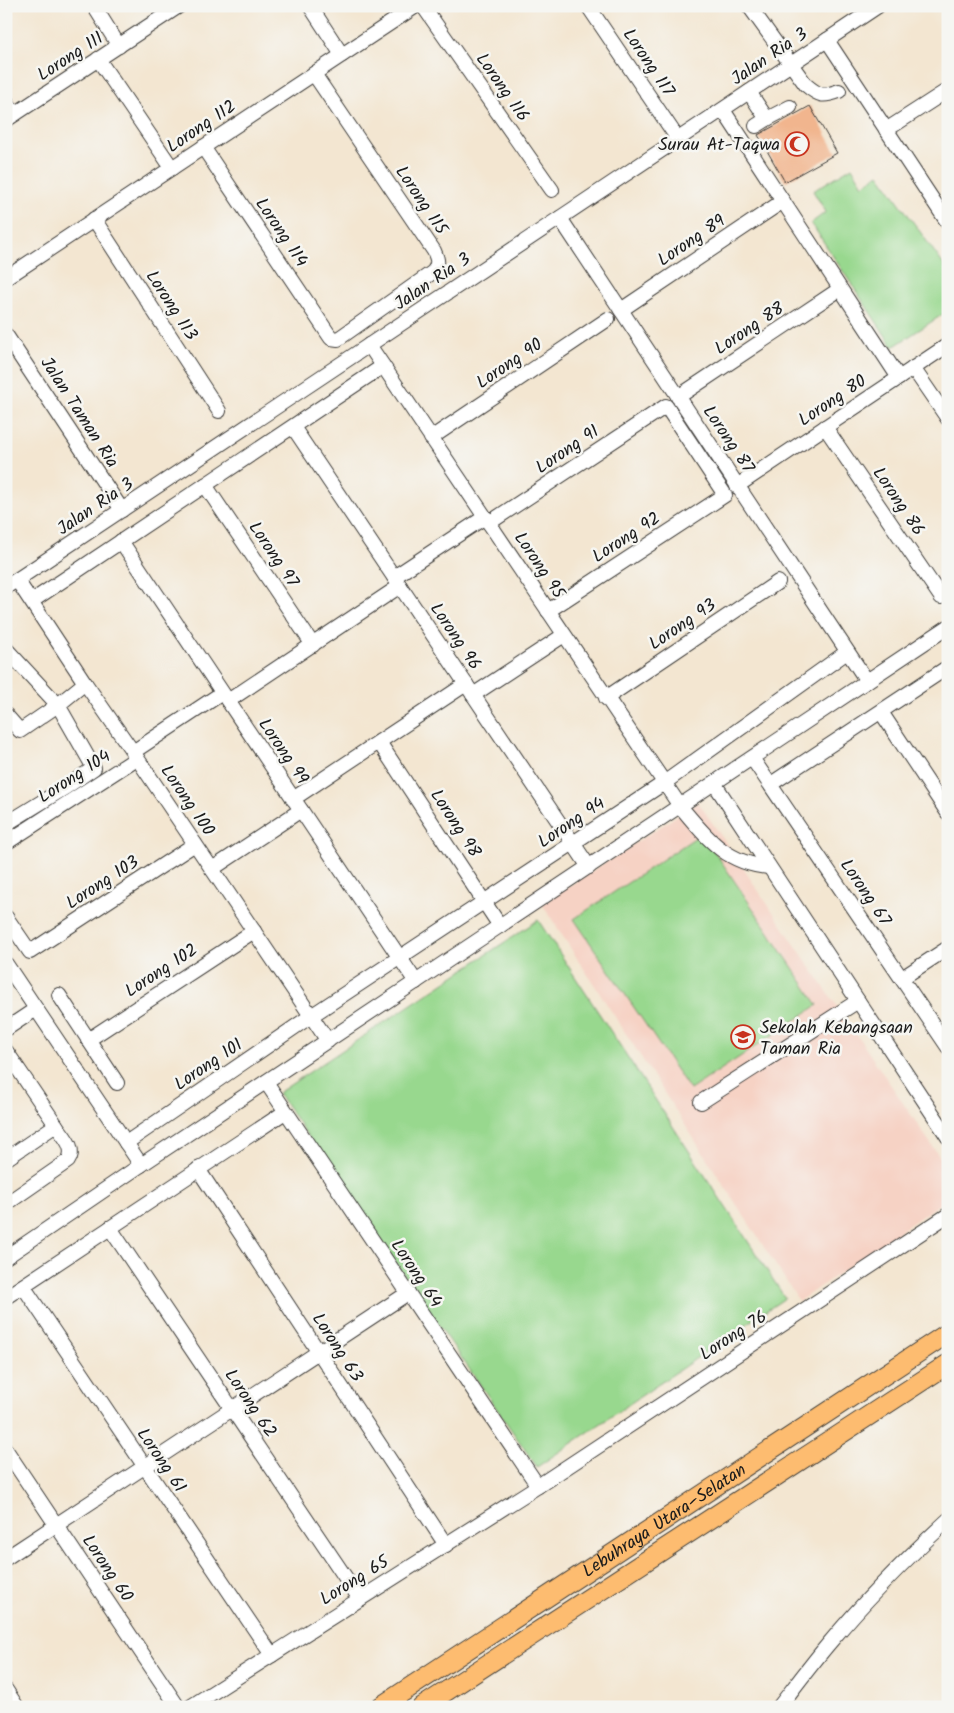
<svg xmlns="http://www.w3.org/2000/svg" width="954" height="1713" font-family="Kalam,sans-serif">
	<style>
		.built { fill: #f6d2c4 }
		.green { fill: #98d88e; stroke: #5a7a55 }
		.building { fill: #f1b58e }
		.lines { fill: none; stroke-linecap: round; stroke-linejoin: round }
		.minor-casing { stroke: #3c3a37; stroke-width: 16 }
		.highway-casing { stroke: #3c3a37; stroke-width: 21 }
		.minor { stroke: #fff; stroke-width: 14 }
		.highway { stroke: #fdbc6f; stroke-width: 19 }
		.labels { text-anchor: middle; stroke-width: 5; stroke-linejoin: round; paint-order: stroke }
		.street-label { font-size: 18px; fill: #1c1c1c; stroke: #f6f6f2 }
		.poi-label { font-size: 18px; fill: #1c1c1c; stroke: #f6f6f2; text-anchor: end }
	</style>
	<rect width="100%" height="100%" fill="#f6f6f2"/>
	<filter id="ink" filterUnits="userSpaceOnUse"><feTurbulence type="fractalNoise" baseFrequency=".02" numOctaves="2"/><feDisplacementMap in="SourceGraphic" scale="10" xChannelSelector="R" yChannelSelector="G"/><feConvolveMatrix kernelMatrix="1 2 1 2 8 2 1 2 1" color-interpolation-filters="sRGB"/></filter>
	<filter id="wash" filterUnits="userSpaceOnUse"><feTurbulence type="fractalNoise" baseFrequency=".0096" numOctaves="4" result="noise"/><feDisplacementMap in="SourceGraphic" scale="20" xChannelSelector="R" yChannelSelector="G"/><feGaussianBlur stdDeviation="1.12" result="paint"/><feColorMatrix in="noise" values="0 0 0 0 0 0 0 0 0 0 0 0 0 0 0 0 0 1.4 0 .05"/><feComposite in="paint" operator="in"/></filter>
	<g filter="url(#wash)">
		<rect width="100%" height="100%" fill="#f3e6d1"/>
		<polygon class="built" points="698,802 948,1169 948,1198 799,1301 542,904"/>
		<g class="green">
			<polygon points="852,167 863,185 879,174 948,271 948,311 893,347 811,223 826,212 813,191"/>
			<polygon points="702,833 818,1005 690,1090 574,919"/>
			<polygon points="538,920 785,1298 537,1467 278,1093"/>
		</g>
		<g id="blocks">
			<polygon class="building" points="810,106 837,153 785,182 758,135"/>
		</g>
	</g>
	<g filter="url(#ink)">
		<use href="#blocks" fill-opacity="0" stroke="#3c3a37" stroke-width="1"/>
		<g class="lines">
			<g class="minor-casing">
				<g id="minor">
					<polyline points="94,6 119,46"/>
					<polyline points="310,6 342,55"/>
					<polyline points="423,6 552,190"/>
					<polyline points="588,6 678,139"/>
					<path d="M749,6L806,85C819,96 823,97 839,91"/>
					<polyline points="827,40 948,223"/>
					<polyline points="98,59 172,168"/>
					<polyline points="749,92 767,119 790,107"/>
					<polyline points="6,101 15,114"/>
					<polyline points="723,110 899,378"/>
					<polyline points="6,120 179,6"/>
					<polyline points="756,126 767,119"/>
					<polyline points="886,130 948,90"/>
					<path d="M203,147L331,338L338,339L433,272C439,264 438,260 434,251L314,74"/>
					<polyline points="560,218 867,681"/>
					<polyline points="94,219 219,411"/>
					<polyline points="6,278 416,6"/>
					<polyline points="621,310 783,201"/>
					<polyline points="6,335 122,510"/>
					<path d="M369,345L680,806C706,837 726,864 769,867"/>
					<polyline points="913,368 948,419"/>
					<polyline points="678,397 840,289"/>
					<polyline points="293,427 589,867"/>
					<polyline points="825,427 941,597"/>
					<polyline points="431,438 608,319"/>
					<polyline points="205,485 313,645"/>
					<polyline points="737,486 948,345"/>
					<polyline points="489,523 666,406 725,495 548,611"/>
					<polyline points="121,541 416,982"/>
					<polyline points="394,577 485,517"/>
					<polyline points="17,580 85,683 133,752 328,1041"/>
					<polyline points="6,587 878,6"/>
					<polyline points="32,601 383,366"/>
					<polyline points="6,649 58,705 94,768 66,787 6,824"/>
					<polyline points="473,695 564,635"/>
					<polyline points="606,698 778,582"/>
					<polyline points="228,701 400,586"/>
					<polyline points="881,712 948,813"/>
					<polyline points="6,715 20,731 58,705 85,683"/>
					<polyline points="379,742 500,926"/>
					<polyline points="133,752 222,693"/>
					<polyline points="752,758 948,1047"/>
					<polyline points="714,783 948,1137"/>
					<polyline points="771,784 948,667"/>
					<polyline points="293,799 466,684"/>
					<polyline points="6,843 137,758"/>
					<polyline points="212,869 301,810"/>
					<polyline points="6,917 30,952 195,844"/>
					<polyline points="6,964 141,1165"/>
					<polyline points="902,978 948,948"/>
					<polyline points="59,995 117,1083"/>
					<polyline points="6,1029 36,1009"/>
					<polyline points="88,1040 254,931"/>
					<polyline points="6,1051 56,1125 6,1159"/>
					<polyline points="266,1082 538,1486"/>
					<polyline points="701,1102 858,1001"/>
					<polyline points="126,1143 311,1016 664,783 847,652"/>
					<polyline points="198,1169 446,1545"/>
					<path d="M6,1204L68,1161C77,1148 63,1136 56,1125"/>
					<polyline points="110,1228 360,1599"/>
					<polyline points="6,1257 141,1165 948,627"/>
					<polyline points="23,1286 272,1655"/>
					<polyline points="6,1297 285,1112"/>
					<polyline points="6,1450 178,1707"/>
					<polyline points="6,1558 408,1293"/>
					<polyline points="6,1690 17,1707"/>
					<polyline points="190,1707 538,1486 948,1215"/>
					<path d="M779,1707C796,1685 813,1662 831,1641C867,1598 907,1558 948,1520"/>
				</g>
			</g>
			<g class="highway-casing">
				<g id="highway">
					<path id="s1" d="M380,1707L948,1333"/>
					<polyline points="422,1707 948,1364"/>
				</g>
			</g>
			<use href="#minor" class="minor"/>
			<use href="#highway" class="highway"/>
		</g>
	</g>
	<defs>
		<g id="mosque-ring" transform="scale(1.25)"><circle r="9.5" fill="#f6f6f2" stroke="#c8321e" stroke-width="1.5"/><path d="M3.5-4.9A6 6 0 1 0 3.5 4.9A5 5 0 1 1 3.5-4.9Z" fill="#c8321e"/></g>
		<g id="school-ring" transform="scale(1.25)"><circle r="9.5" fill="#f6f6f2" stroke="#c8321e" stroke-width="1.5"/><path d="M0-5L7-2L0 1L-7-2ZM-4 1L0 2.5L4 1V4Q0 6-4 4Z" fill="#c8321e"/></g>
	</defs>
	<g fill-rule="evenodd">
		<use href="#mosque-ring" x="797" y="144"/>
		<use href="#school-ring" x="743" y="1037"/>
	</g>
	<g class="labels">
		<g class="street-label">
			<text transform="translate(70 56) rotate(-33)" y="6">Lorong 111</text>
			<text transform="translate(769 56) rotate(-34)" y="6">Jalan Ria 3</text>
			<text transform="translate(649 62) rotate(56)" y="6">Lorong 117</text>
			<text transform="translate(503 87) rotate(55)" y="6">Lorong 116</text>
			<text transform="translate(201 126) rotate(-34)" y="6">Lorong 112</text>
			<text transform="translate(422 200) rotate(56)" y="6">Lorong 115</text>
			<text transform="translate(282 232) rotate(56)" y="6">Lorong 114</text>
			<text transform="translate(691 240) rotate(-34)" y="6">Lorong 89</text>
			<text transform="translate(432 281) rotate(-34)" y="6">Jalan Ria 3</text>
			<text transform="translate(172 305) rotate(57)" y="6">Lorong 113</text>
			<text transform="translate(749 328) rotate(-34)" y="6">Lorong 88</text>
			<text transform="translate(509 363) rotate(-34)" y="6">Lorong 90</text>
			<text transform="translate(832 400) rotate(-34)" y="6">Lorong 80</text>
			<text transform="translate(80 412) rotate(57)" y="6">Jalan Taman Ria</text>
			<text transform="translate(729 439) rotate(56)" y="6">Lorong 87</text>
			<text transform="translate(567 449) rotate(-34)" y="6">Lorong 91</text>
			<text transform="translate(899 501) rotate(56)" y="6">Lorong 86</text>
			<text transform="translate(95 506) rotate(-34)" y="6">Jalan Ria 3</text>
			<text transform="translate(626 537) rotate(-33)" y="6">Lorong 92</text>
			<text transform="translate(274 554) rotate(56)" y="6">Lorong 97</text>
			<text transform="translate(540 565) rotate(56)" y="6">Lorong 95</text>
			<text transform="translate(682 624) rotate(-34)" y="6">Lorong 93</text>
			<text transform="translate(456 636) rotate(56)" y="6">Lorong 96</text>
			<text transform="translate(284 751) rotate(56)" y="6">Lorong 99</text>
			<text transform="translate(74 776) rotate(-33)" y="6">Lorong 104</text>
			<text transform="translate(188 800) rotate(56)" y="6">Lorong 100</text>
			<text transform="translate(571 822) rotate(-34)" y="6">Lorong 94</text>
			<text transform="translate(456 823) rotate(57)" y="6">Lorong 98</text>
			<text transform="translate(102 882) rotate(-33)" y="6">Lorong 103</text>
			<text transform="translate(866 892) rotate(56)" y="6">Lorong 67</text>
			<text transform="translate(161 970) rotate(-33)" y="6">Lorong 102</text>
			<text transform="translate(208 1064) rotate(-34)" y="6">Lorong 101</text>
			<text transform="translate(417 1273) rotate(56)" y="6">Lorong 64</text>
			<text transform="translate(733 1335) rotate(-33)" y="6">Lorong 76</text>
			<text transform="translate(338 1347) rotate(57)" y="6">Lorong 63</text>
			<text transform="translate(251 1403) rotate(56)" y="6">Lorong 62</text>
			<text transform="translate(162 1460) rotate(56)" y="6">Lorong 61</text>
			<text dy="6" stroke="none"><textPath href="#s1" startOffset="340">Lebuhraya Utara–Selatan</textPath></text>
			<text transform="translate(108 1568) rotate(56)" y="6">Lorong 60</text>
			<text transform="translate(354 1580) rotate(-32)" y="6">Lorong 65</text>
		</g>
		<g class="poi-label">
			<text x="780" y="150">Surau At-Taqwa</text>
			<text x="760" y="1033" text-anchor="start">Sekolah Kebangsaan<tspan x="760" dy="21">Taman Ria</tspan></text>
		</g>
	</g>
	<rect width="954" height="1713" fill="none" stroke="#f6f6f2" stroke-width="25"/>
</svg>
